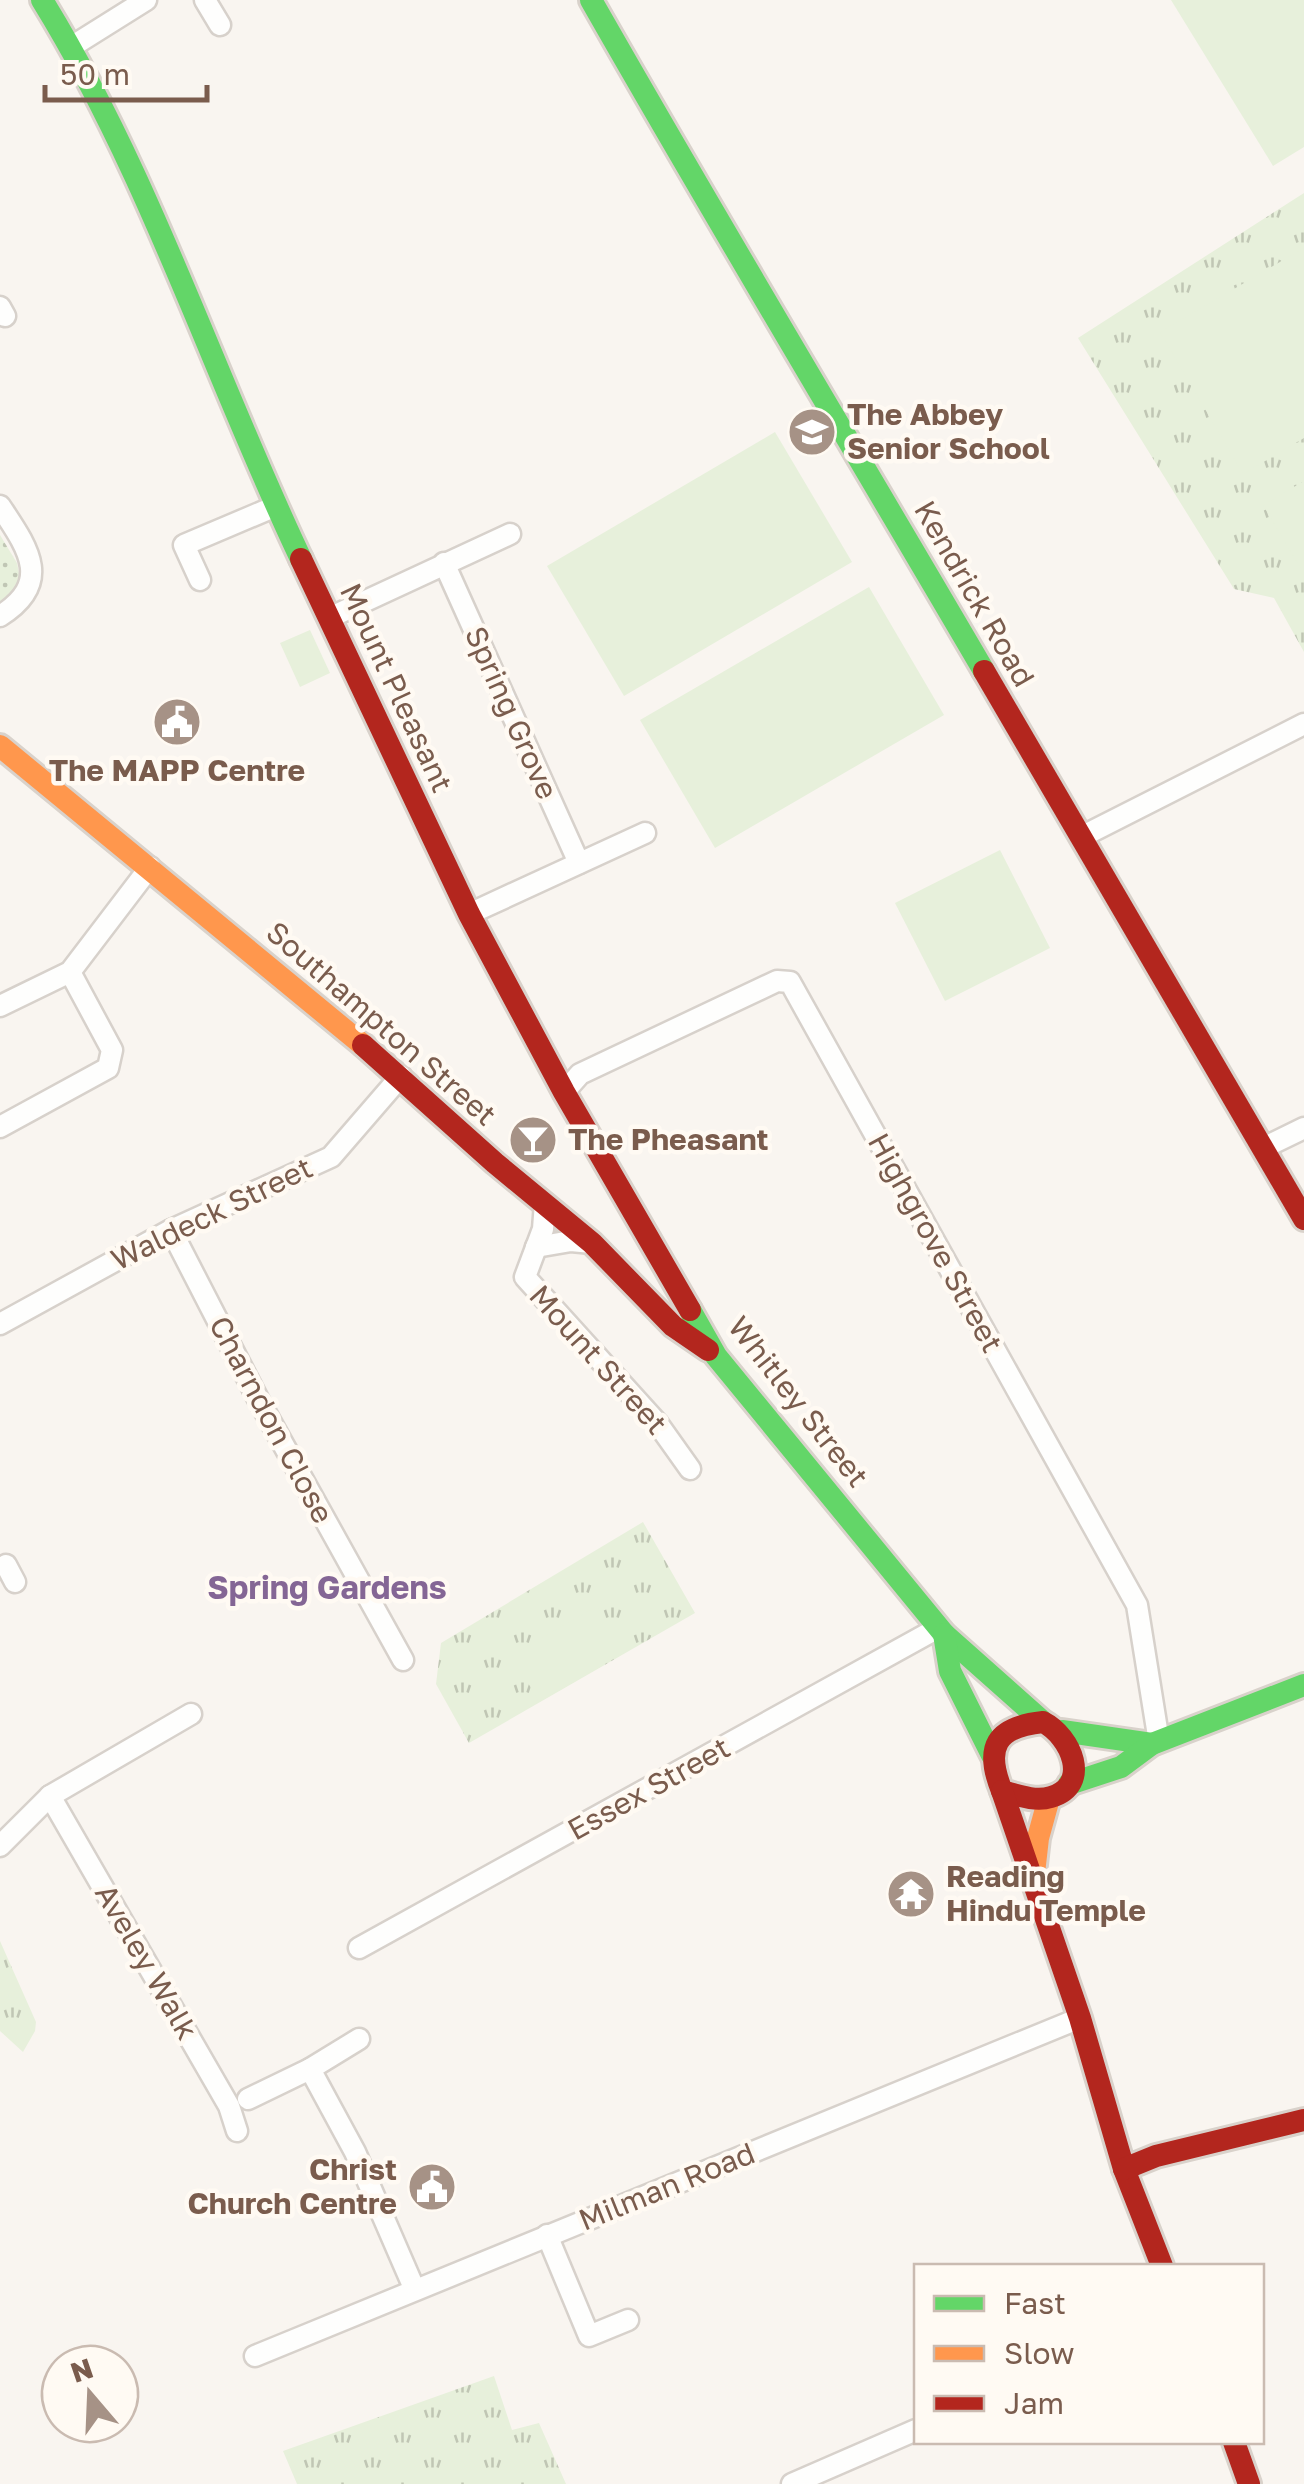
<svg xmlns="http://www.w3.org/2000/svg" width="1304" height="2484" font-family="'Golos Text',sans-serif">
	<style>
		.grass { fill: url(#grass-dots) }
		.park { fill: url(#park-tufts) }
		.pitch { fill: #e7f0db }
		.lines { fill: none; stroke-linecap: round; stroke-linejoin: round }
		.street-casing { stroke: #d7d1cb; stroke-width: 25 }
		.fast-casing { stroke: #d9d2cb; stroke-width: 28 }
		.slow-casing { stroke: #d9d2cb; stroke-width: 28 }
		.jam-casing { stroke: #d9d2cb; stroke-width: 28 }
		.street { stroke: #fefefd; stroke-width: 20 }
		.fast { stroke: #63d668; stroke-width: 22 }
		.slow { stroke: #ff974d; stroke-width: 22 }
		.jam { stroke: #b3261e; stroke-width: 22 }
		.labels { text-anchor: middle; stroke-width: 9; stroke-linejoin: round; paint-order: stroke }
		.poi-label { font-size: 30px; font-weight: bold; fill: #7a5c4d; stroke: #fffaf3; text-anchor: start }
		.street-label { font-size: 30px; fill: #7a5c4d; stroke: #fffaf3 }
		.neighbourhood-label { font-size: 32px; font-weight: bold; fill: #846695; stroke: #fffaf3 }
	</style>
	<defs>
		<pattern id="grass-dots" width="8" height="8" patternUnits="userSpaceOnUse" patternTransform="scale(2.5)"><rect width="8" height="8" fill="#e7f0db"/><path d="M2 2h.1M6 6h.1" fill="none" stroke="#c0c6b4" stroke-width="1.8" stroke-linecap="round"/></pattern>
		<pattern id="park-tufts" width="24" height="20" patternUnits="userSpaceOnUse" patternTransform="scale(2.5)"><rect width="24" height="20" fill="#e7f0db"/><path d="M3 7l-1-3M5 7V3M7 7l1-3M15 17l-1-3M17 17v-4M19 17l1-3" fill="none" stroke="#c0c6b4"/></pattern>
	</defs>
	<rect width="100%" height="100%" fill="#f9f5f0"/>
	<polygon class="grass" points="0,535 17,563 21,583 5,610 0,601"/>
	<g class="park">
		<polygon points="1304,193 1304,652 1274,598 1234,589 1078,338"/>
		<polygon points="643,1522 695,1613 469,1743 436,1684 441,1643"/>
		<polygon points="0,1941 36,2022 35,2031 23,2052 0,2031"/>
		<polygon points="494,2376 512,2430 539,2423 566,2484 297,2484 283,2451"/>
	</g>
	<g class="pitch">
		<polygon points="1171,0 1304,0 1304,147 1273,166"/>
		<polygon points="1304,248 1304,438 1243,474 1160,332"/>
		<polygon points="775,432 852,562 624,696 547,566"/>
		<polygon points="1304,481 1304,574 1263,505"/>
		<polygon points="869,587 944,715 715,848 640,720"/>
		<polygon points="310,630 330,673 300,687 280,643"/>
		<polygon points="1000,850 1050,948 945,1001 895,903"/>
		<polygon points="597,1606 624,1653 539,1702 512,1655"/>
	</g>
	<g class="lines">
		<g class="street-casing">
			<g id="street">
				<polyline points="205,0 220,25"/>
				<polyline points="71,47 146,0"/>
				<polyline points="0,307 5,316"/>
				<path d="M0,506C27,547 54,582 0,616"/>
				<polyline points="444,563 579,863"/>
				<polyline points="200,580 184,545 276,506"/>
				<polyline points="331,617 510,534"/>
				<polyline points="1081,837 1304,724"/>
				<polyline points="469,914 645,833"/>
				<polyline points="0,1006 70,972 150,867"/>
				<polyline points="564,1092 580,1074 777,981 790,982 1137,1605 1159,1742"/>
				<polyline points="0,1127 108,1068 112,1050 70,972"/>
				<polyline points="1263,1148 1304,1128"/>
				<polyline points="545,1203 543,1229 525,1277 658,1424 690,1469"/>
				<polyline points="171,1230 258,1399 403,1660"/>
				<polyline points="536,1247 571,1241 592,1243"/>
				<polyline points="0,1324 171,1230 331,1157 401,1076"/>
				<polyline points="6,1565 15,1582"/>
				<polyline points="50,1796 229,2106 237,2131"/>
				<polyline points="0,1846 50,1796 191,1714"/>
				<polyline points="359,1948 938,1628"/>
				<polyline points="359,2039 310,2069 355,2152 414,2288"/>
				<polyline points="248,2099 310,2069"/>
				<polyline points="547,2235 589,2336 628,2320"/>
				<polyline points="255,2356 1080,2018"/>
				<polyline points="792,2484 916,2430"/>
			</g>
		</g>
		<g class="fast-casing">
			<g id="fast">
				<path d="M42,0C150,175 213,374 301,559"/>
				<path d="M591,0C719,225 853,447 984,671"/>
				<polyline points="690,1310 716,1356 944,1634 1043,1722"/>
				<polyline points="944,1634 950,1671 992,1755"/>
				<polyline points="1062,1731 1152,1744"/>
				<polyline points="1069,1784 1121,1767 1152,1744 1304,1685"/>
			</g>
		</g>
		<g class="slow-casing">
			<g id="slow">
				<polyline points="0,746 363,1045"/>
				<polyline points="1034,1873 1038,1838 1049,1798"/>
			</g>
		</g>
		<g class="jam-casing">
			<g id="jam">
				<polyline points="301,559 469,914 564,1092 690,1310"/>
				<polyline points="984,671 1304,1219"/>
				<polyline points="363,1045 495,1163 592,1243 673,1326 708,1350"/>
				<path d="M1043,1722C1071,1736 1092,1785 1051,1797C1035,1802 1017,1795 1002,1791C984,1747 996,1727 1043,1722Z"/>
				<polyline points="1002,1791 1080,2018 1124,2169 1162,2266"/>
				<polyline points="1124,2169 1156,2156 1304,2120"/>
				<polyline points="1234,2442 1249,2484"/>
			</g>
		</g>
		<use href="#street" class="street"/>
		<use href="#fast" class="fast"/>
		<use href="#slow" class="slow"/>
		<use href="#jam" class="jam"/>
	</g>
	<defs>
		<g id="school-disc" transform="scale(2.5)"><circle r="9.5" fill="#a69286" stroke="#fffaf3"/><path d="M0-5L7-2L0 1L-7-2ZM-4 1L0 2.5L4 1V4Q0 6-4 4Z" fill="#fff"/></g>
		<g id="civic-disc" transform="scale(2.5)"><circle r="9.5" fill="#a69286" stroke="#fffaf3"/><path d="M-.6-6.5H3V-4.5H.6V-3L4-1V1h2V6H-6V1h2V-1L-.6-3ZM-1.2 2.5V6h2.4V2.5Z" fill="#fff"/></g>
		<g id="bar-disc" transform="scale(2.5)"><circle r="9.5" fill="#a69286" stroke="#fffaf3"/><path d="M-6-5H6L.8 .8V4.5H3.5V6h-7V4.5H-.8V.8Z" fill="#fff"/></g>
		<g id="temple-disc" transform="scale(2.5)"><circle r="9.5" fill="#a69286" stroke="#fffaf3"/><path d="M0-6L5-2H3V0L6.5 2.5H4V6H1.5V3h-3V6H-4V2.5H-6.5L-3 0V-2H-5Z" fill="#fff"/></g>
	</defs>
	<g fill-rule="evenodd">
		<use href="#school-disc" x="812" y="432"/>
		<use href="#civic-disc" x="177" y="722"/>
		<use href="#bar-disc" x="533" y="1140"/>
		<use href="#temple-disc" x="911" y="1894"/>
		<use href="#civic-disc" x="432" y="2187"/>
	</g>
	<g class="labels">
		<g class="poi-label">
			<text x="847" y="425">The Abbey<tspan x="847" dy="34">Senior School</tspan></text>
			<text x="177" y="781" text-anchor="middle">The MAPP Centre</text>
			<text x="568" y="1150">The Pheasant</text>
			<text x="946" y="1887">Reading<tspan x="946" dy="34">Hindu Temple</tspan></text>
			<text x="397" y="2180" text-anchor="end">Christ<tspan x="397" dy="34">Church Centre</tspan></text>
		</g>
		<g class="street-label">
			<text transform="translate(974 594) rotate(60)" y="10">Kendrick Road</text>
			<text transform="translate(396 688) rotate(65)" y="10">Mount Pleasant</text>
			<text transform="translate(511 713) rotate(66)" y="10">Spring Grove</text>
			<text transform="translate(381 1024) rotate(41)" y="10">Southampton Street</text>
			<text transform="translate(212 1214) rotate(-26)" y="10">Waldeck Street</text>
			<text transform="translate(935 1243) rotate(61)" y="10">Highgrove Street</text>
			<text transform="translate(598 1360) rotate(48)" y="10">Mount Street</text>
			<text transform="translate(798 1402) rotate(52)" y="10">Whitley Street</text>
			<text transform="translate(271 1420) rotate(62)" y="10">Charndon Close</text>
			<text transform="translate(649 1789) rotate(-29)" y="10">Essex Street</text>
			<text transform="translate(146 1962) rotate(60)" y="10">Aveley Walk</text>
			<text transform="translate(667 2187) rotate(-22)" y="10">Milman Road</text>
		</g>
		<g class="neighbourhood-label">
			<text x="327" y="1599">Spring Gardens</text>
		</g>
	</g>
	<rect x="914" y="2264" width="350" height="180" fill="#fffaf3" stroke="#cabbb1" stroke-width="2.5"/>
	<rect x="934" y="2296" width="50" height="15" fill="#63d668" stroke="#cabbb1" stroke-width="2.5"/>
	<text x="1004" y="2314" font-size="30" fill="#7a5c4d">Fast</text>
	<rect x="934" y="2346" width="50" height="15" fill="#ff974d" stroke="#cabbb1" stroke-width="2.5"/>
	<text x="1004" y="2364" font-size="30" fill="#7a5c4d">Slow</text>
	<rect x="934" y="2396" width="50" height="15" fill="#b3261e" stroke="#cabbb1" stroke-width="2.5"/>
	<text x="1004" y="2414" font-size="30" fill="#7a5c4d">Jam</text>
	<g transform="translate(90 2394) rotate(341)"><circle r="48" fill="#fffaf3" stroke="#cabbb1" stroke-width="2.5"/>
	<path d="M0-8L18 38L0 25L-18 38Z" fill="#a69286"/>
	<text y="-15" font-size="28" font-weight="bold" text-anchor="middle" fill="#7a5c4d">N</text>
	</g>
	<path d="M45 85v15h162v-15" fill="none" stroke="#7a5c4d" stroke-width="5"/>
	<text x="60" y="85" font-size="30" fill="#7a5c4d" stroke="#fffaf3" stroke-width="8" paint-order="stroke">50 m</text>
</svg>
